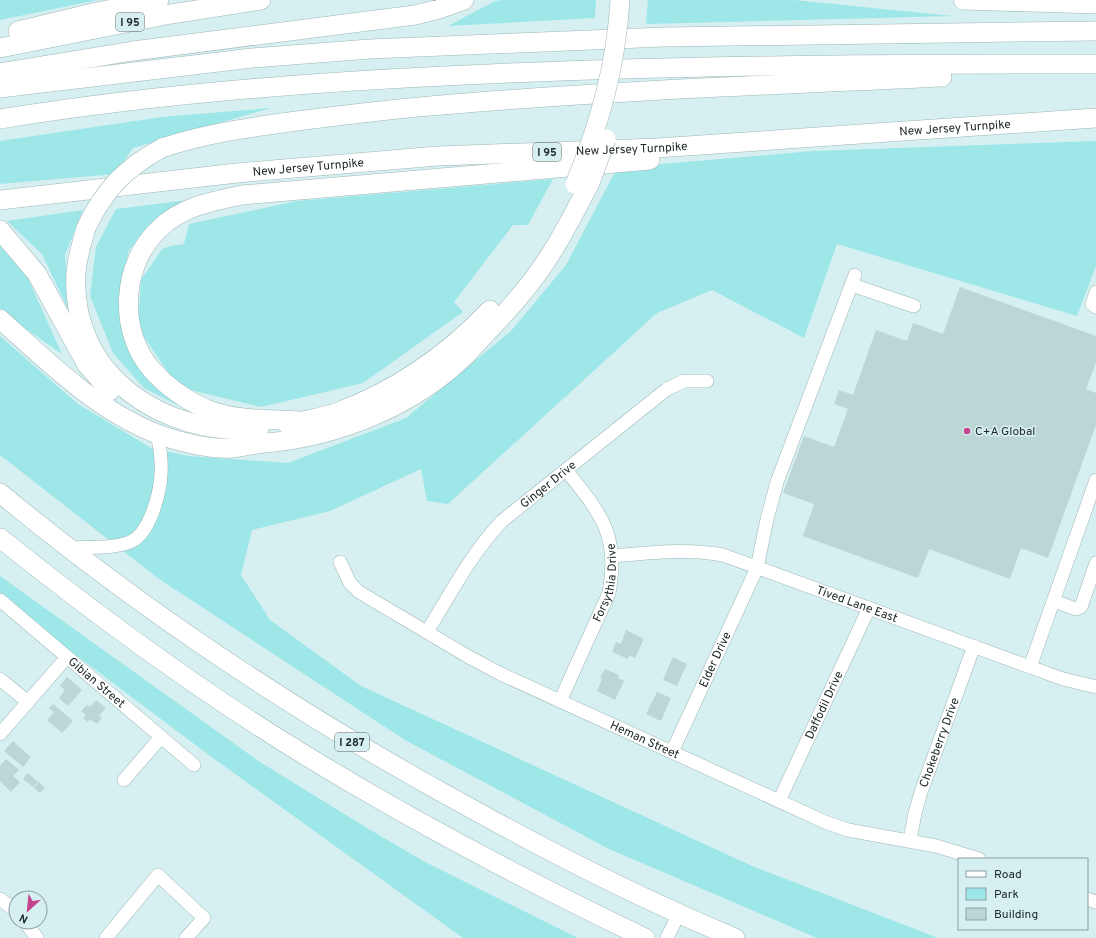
<svg xmlns="http://www.w3.org/2000/svg" width="1096" height="938" font-family="Overpass,sans-serif">
	<style>
		.green { fill: #9de7e9 }
		.building { fill: #bcd5d5 }
		.lines { fill: none; stroke-linecap: round; stroke-linejoin: round }
		.minor-casing { stroke: #9eb6b7; stroke-width: 14 }
		.highway-casing { stroke: #9eb6b7; stroke-width: 20 }
		.minor { stroke: #fff; stroke-width: 13 }
		.highway { stroke: #fff; stroke-width: 19 }
		.highway-bridge-casing { stroke: #9eb6b7; stroke-width: 20; stroke-linecap: butt }
		.highway-bridge { stroke: #fff; stroke-width: 19 }
		.poi-dot { fill: #c4448e; stroke: #d6eff0; stroke-width: 1.5 }
		.labels { text-anchor: middle; stroke-width: 3.5; stroke-linejoin: round; paint-order: stroke }
		.shield { fill: #d6eff0; stroke: #576565; stroke-width: 1 }
		.shield-label { font-size: 11px; font-weight: bold; fill: #202a2a }
		.street-label { font-size: 12px; fill: #202a2a; stroke: #d6eff0 }
		.poi-label { font-size: 12px; fill: #202a2a; stroke: #d6eff0; text-anchor: start }
	</style>
	<rect width="100%" height="100%" fill="#d6eff0"/>
	<g class="green">
		<polygon points="0,0 98,0 0,20"/>
		<polygon points="502,0 596,0 595,18 448,26 495,1"/>
		<polygon points="648,0 794,0 952,16 646,24"/>
		<polygon points="271,108 133,148 115,174 0,184 0,141 162,117"/>
		<polygon points="1096,141 1096,266 1077,316 837,244 804,338 712,290 657,313 448,504 427,501 421,469 330,511 252,530 241,575 270,620 361,686 752,866 938,938 817,938 609,849 405,740 159,579 0,455 0,336 78,404 151,448 188,456 288,463 406,418 511,331 566,265 617,168 813,151"/>
		<polygon points="553,179 528,225 513,225 454,302 463,312 363,383 261,407 178,387 138,328 141,280 162,249 170,246 184,244 189,224 297,201"/>
		<polygon points="188,200 160,216 129,250 118,299 133,354 177,405 144,388 113,353 90,296 96,247 116,209"/>
		<polygon points="83,210 65,255 69,311 42,254 7,221"/>
		<polygon points="0,246 25,272 62,354 0,311"/>
		<polygon points="0,576 260,762 367,828 425,862 578,938 463,938 213,758 69,650 0,595"/>
	</g>
	<g class="building">
		<polygon points="960,287 1096,336 1096,363 1086,389 1096,393 1096,425 1048,558 1021,548 1010,579 929,549 918,578 803,536 814,504 783,493 804,436 834,447 848,409 834,404 839,390 853,395 876,330 907,341 913,323 943,334"/>
		<polygon points="626,630 644,639 635,658 629,655 628,659 612,652 616,642 621,644"/>
		<polygon points="673,657 687,664 677,686 663,680"/>
		<polygon points="605,669 619,675 618,678 624,681 615,700 597,691 602,679 600,678"/>
		<polygon points="67,677 82,690 68,706 59,698 65,690 60,686"/>
		<polygon points="657,692 671,698 661,721 646,714"/>
		<polygon points="96,700 106,708 99,716 102,718 97,724 90,719 88,722 83,718 86,715 81,711 87,705 90,707"/>
		<polygon points="53,704 73,721 62,733 47,720 54,712 49,708"/>
		<polygon points="13,741 31,757 23,767 4,751"/>
		<polygon points="6,759 19,770 13,776 20,782 11,792 0,781 0,766"/>
		<polygon points="28,773 38,782 33,787 23,779"/>
		<polygon points="39,782 45,788 40,793 34,788"/>
	</g>
	<g class="lines">
		<g class="minor-casing">
			<g id="minor">
				<polyline points="852,285 914,306"/>
				<polyline points="1096,292 1092,304 1096,307"/>
				<path d="M69,548C88,547 112,549 130,542C150,534 160,493 161,474C162,461 160,447 157,434"/>
				<path id="s1" d="M613,556C650,553 686,548 723,555L1063,679L1096,687"/>
				<path id="s2" d="M340,562L350,583L359,592L469,657L501,674L825,822L848,830L936,846L979,859"/>
				<path id="s3" d="M0,600L194,765"/>
				<polyline points="1054,601 1076,609 1081,607 1096,563"/>
				<path id="s4" d="M427,632C450,594 471,554 502,521L667,389L684,381H707"/>
				<polyline points="1030,667 1096,480"/>
				<polyline points="0,679 28,702"/>
				<path id="s5" d="M560,701L609,593C620,534 600,513 566,470"/>
				<polyline points="0,734 67,657"/>
				<path id="s6" d="M672,752L757,568L767,519L777,482L855,275"/>
				<polyline points="124,780 161,737"/>
				<path id="s7" d="M779,801L869,608"/>
				<path id="s8" d="M910,840L915,813L921,792L974,646"/>
				<polyline points="0,899 16,911"/>
				<polyline points="1087,899 1096,902"/>
				<polyline points="25,922 37,938"/>
				<polyline points="106,938 158,875 204,918 186,938"/>
				<polyline points="667,938 679,913"/>
			</g>
		</g>
		<g class="highway-casing">
			<g id="highway">
				<polyline points="963,0 1096,4"/>
				<polyline points="18,31 97,12 159,0"/>
				<polyline points="0,48 171,14 261,0"/>
				<polyline points="0,73 133,51 415,15 439,9 464,0"/>
				<polyline points="0,88 252,58 370,49 664,37 1096,31"/>
				<path d="M0,119C147,95 297,83 445,76C662,65 879,64 1096,64"/>
				<path d="M162,148C203,134 246,128 289,122C336,116 383,110 430,106C601,91 770,85 942,77"/>
				<path id="s9" d="M0,200L237,173L438,156L657,148L1096,118"/>
				<path d="M86,228C82,243 77,257 76,273C70,376 165,437 259,429"/>
				<polyline points="0,230 37,274 87,365 110,391"/>
				<path d="M0,319C48,362 95,409 155,433C175,441 211,450 232,448C243,447 254,444 265,443C338,437 414,406 466,355C475,346 483,336 492,327C513,305 534,281 550,255C565,232 577,207 590,183"/>
				<path d="M299,421C269,419 235,421 206,409C186,400 167,387 152,370C118,331 121,265 159,229C181,207 212,201 242,195L650,160"/>
				<path d="M288,425C304,420 322,418 338,412C397,390 447,355 490,310"/>
				<path d="M0,493C144,612 300,715 463,804C551,853 641,899 735,938"/>
				<path d="M0,538C90,610 182,678 279,739C397,813 520,878 645,938"/>
			</g>
		</g>
		<use href="#minor" class="minor"/>
		<use href="#highway" class="highway"/>
		<g class="highway-bridge-casing">
			<g id="highway-bridge">
				<polyline points="590,183 606,139"/>
				<path d="M575,184C600,123 616,66 620,0"/>
				<path d="M86,228C104,190 125,168 162,148"/>
			</g>
		</g>
		<use href="#highway-bridge" class="highway-bridge"/>
	</g>
	<circle class="poi-dot" cx="967" cy="431" r="4"/>
	<g class="labels">
		<g class="shield">
			<rect x="116" y="13" width="28" height="18" rx="3"/>
			<rect x="533" y="143" width="28" height="18" rx="3"/>
			<rect x="335" y="733" width="34" height="18" rx="3"/>
		</g>
		<g class="shield-label">
			<text x="130" y="26">I 95</text>
			<text x="547" y="156">I 95</text>
			<text x="352" y="746">I 287</text>
		</g>
		<g class="street-label">
			<text dy="4" stroke="none"><textPath href="#s9" startOffset="958">New Jersey Turnpike</textPath></text>
			<text dy="4" stroke="none"><textPath href="#s9" startOffset="634">New Jersey Turnpike</textPath></text>
			<text dy="4" stroke="none"><textPath href="#s9" startOffset="310">New Jersey Turnpike</textPath></text>
			<text dy="4" stroke="none"><textPath href="#s4" startOffset="193">Ginger Drive</textPath></text>
			<text dy="4" stroke="none"><textPath href="#s5" startOffset="128">Forsythia Drive</textPath></text>
			<text dy="4" stroke="none"><textPath href="#s1" startOffset="253">Tived Lane East</textPath></text>
			<text dy="4" stroke="none"><textPath href="#s6" startOffset="102">Elder Drive</textPath></text>
			<text dy="4" stroke="none"><textPath href="#s3" startOffset="127">Gibian Street</textPath></text>
			<text dy="4" stroke="none"><textPath href="#s7" startOffset="106">Daffodil Drive</textPath></text>
			<text dy="4" stroke="none"><textPath href="#s2" startOffset="358">Heman Street</textPath></text>
			<text dy="4" stroke="none"><textPath href="#s8" startOffset="102">Chokeberry Drive</textPath></text>
		</g>
		<g class="poi-label">
			<text x="975" y="435">C+A Global</text>
		</g>
	</g>
	<rect x="958" y="858" width="130" height="72" fill="#d6eff0" stroke="#8da0a1"/>
	<rect x="966" y="871" width="20" height="6" fill="#ffffff" stroke="#8da0a1"/>
	<text x="994" y="878" font-size="12" fill="#202a2a">Road</text>
	<rect x="966" y="888" width="20" height="12" fill="#9de7e9" stroke="#8da0a1"/>
	<text x="994" y="898" font-size="12" fill="#202a2a">Park</text>
	<rect x="966" y="908" width="20" height="12" fill="#bcd5d5" stroke="#8da0a1"/>
	<text x="994" y="918" font-size="12" fill="#202a2a">Building</text>
	<g transform="translate(28 910) rotate(207)"><circle r="19" fill="#d6eff0" stroke="#8da0a1"/>
	<path d="M0-3L7 15L0 10L-7 15Z" fill="#c4448e"/>
	<text y="-6" font-size="11" font-weight="bold" text-anchor="middle" fill="#202a2a">N</text>
	</g>
</svg>
